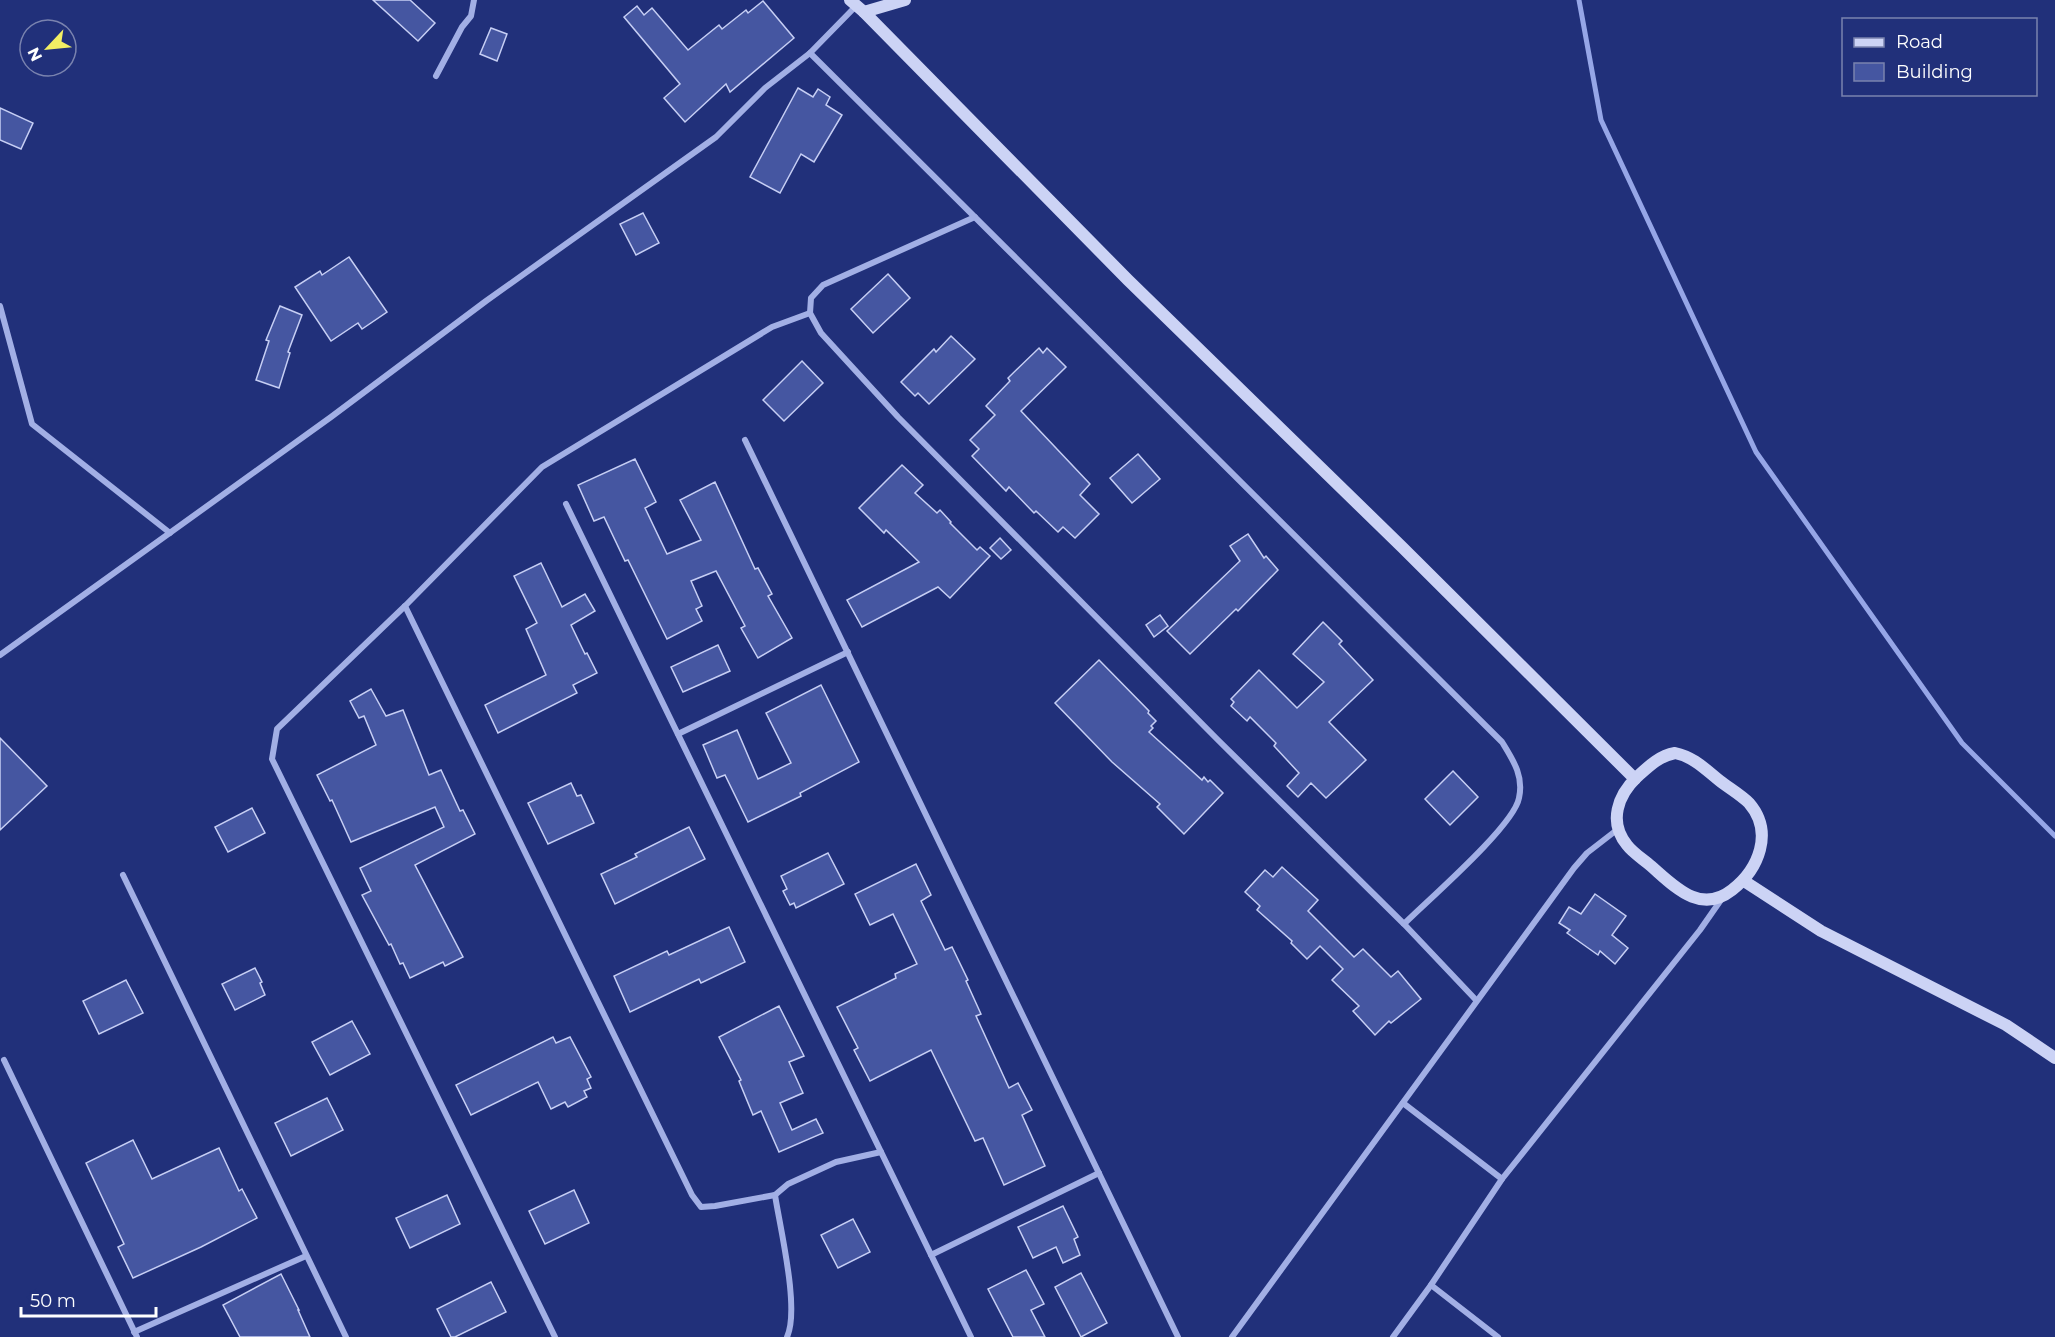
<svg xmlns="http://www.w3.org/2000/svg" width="2055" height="1337" font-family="Montserrat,sans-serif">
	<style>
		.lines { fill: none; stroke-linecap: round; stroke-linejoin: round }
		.stream { stroke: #96a6e7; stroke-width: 5 }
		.building { fill: #4556a1; stroke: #c6cef4; stroke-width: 1.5 }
		.street { stroke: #a2afe5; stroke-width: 6 }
		.secondary { stroke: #ccd3f5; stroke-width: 12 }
	</style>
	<rect width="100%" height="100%" fill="#21307a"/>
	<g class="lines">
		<polyline class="stream" points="1579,0 1601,120 1756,452 1962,743 2055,836"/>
	</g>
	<g class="building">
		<polygon points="373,0 410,0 435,23 418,41"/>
		<polygon points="763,1 794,38 730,92 726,84 685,122 664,98 680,84 624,17 637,6 644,15 652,8 688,50 719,25 722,29 746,10 748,13"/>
		<polygon points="491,28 507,34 497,61 480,54"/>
		<polygon points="798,88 813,97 818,89 830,97 826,105 842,115 814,162 801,154 780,193 750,177"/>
		<polygon points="0,108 33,123 21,149 0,140"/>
		<polygon points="643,213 659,243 636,255 620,224"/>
		<polygon points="349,257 387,312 362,329 358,323 331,341 295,287 320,271 322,275"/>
		<polygon points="888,274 910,298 873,333 851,309"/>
		<polygon points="280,306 302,315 288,352 290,353 279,388 256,380 269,341 266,340"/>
		<polygon points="951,336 975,359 929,404 918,393 915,396 901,382 934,349 936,352"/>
		<polygon points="1039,348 1043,353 1047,348 1066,367 1021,411 1090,484 1080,495 1099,514 1075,538 1063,527 1058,532 1036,511 1034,513 1009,487 1006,491 972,456 979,449 970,440 995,415 986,406 1010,381 1008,378"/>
		<polygon points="802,361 823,383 784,421 763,400"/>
		<polygon points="1138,454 1160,479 1132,503 1110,478"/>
		<polygon points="635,459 656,502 645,508 667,554 701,540 680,500 715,482 755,569 758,568 772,594 768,596 792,638 758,658 741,628 745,626 716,571 691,581 702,606 696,609 702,621 667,639 628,560 625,561 604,517 594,521 578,485"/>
		<polygon points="902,465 923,485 915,493 937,513 940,510 951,522 950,523 977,550 980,547 990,556 950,598 938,587 862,627 847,600 919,562 886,530 884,533 859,508"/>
		<polygon points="1248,534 1264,558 1266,556 1278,570 1238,611 1236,609 1190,654 1167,631 1240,561 1230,546"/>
		<polygon points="1000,538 1011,550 1001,559 990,548"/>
		<polygon points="541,563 562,607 585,594 595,611 571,625 585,654 587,653 597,673 573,685 577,693 498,733 485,705 546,675 526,629 537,623 514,576"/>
		<polygon points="1160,615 1168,626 1154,637 1146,625"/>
		<polygon points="1323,622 1342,641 1339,644 1373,680 1329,722 1366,760 1326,798 1311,783 1298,797 1287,786 1299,773 1274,746 1276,743 1250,717 1247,721 1231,706 1234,702 1231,699 1259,670 1297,708 1324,682 1293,654"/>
		<polygon points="718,645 730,671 683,692 671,667"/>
		<polygon points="1099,660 1149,711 1148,713 1156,721 1151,726 1153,728 1149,732 1202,780 1204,777 1208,782 1210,780 1223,793 1184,834 1157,807 1160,804 1112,762 1055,703"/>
		<polygon points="821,685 859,762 800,793 801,796 748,822 725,775 717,778 703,745 737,730 758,779 791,763 766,713"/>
		<polygon points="371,689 386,716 403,710 429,775 441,770 460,811 463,810 475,834 415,865 463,957 445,966 443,962 410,978 403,963 400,964 391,944 389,945 362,895 371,891 360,868 444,827 435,807 351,842 332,800 330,801 317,775 376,745 364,716 359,718 350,701"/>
		<polygon points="0,738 47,786 0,830"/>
		<polygon points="1453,771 1478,797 1450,825 1425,799"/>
		<polygon points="571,783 577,796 581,795 594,823 548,844 528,803"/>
		<polygon points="252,808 265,833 228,852 215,827"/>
		<polygon points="689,827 705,859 615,904 601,874 637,857 635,854"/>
		<polygon points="828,853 844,884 796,908 794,903 790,905 783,891 787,889 781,876"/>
		<polygon points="916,864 931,895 921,901 945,950 952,947 968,980 966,981 981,1014 976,1016 1009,1088 1018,1083 1032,1110 1022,1115 1045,1166 1004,1185 983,1138 975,1141 931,1050 870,1081 854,1050 858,1048 837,1007 896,978 895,974 917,964 893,914 870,925 855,894"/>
		<polygon points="1282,867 1318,900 1308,911 1354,957 1363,949 1391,977 1398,971 1421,999 1391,1023 1389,1021 1375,1035 1353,1011 1359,1006 1332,980 1343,969 1320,946 1307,959 1291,943 1292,941 1257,910 1260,906 1245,892 1265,870 1273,877"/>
		<polygon points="1595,894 1626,916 1612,935 1628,948 1615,964 1600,951 1598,955 1567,933 1570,930 1559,923 1569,907 1581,914"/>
		<polygon points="729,927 745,962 701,983 699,979 630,1012 614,976 667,951 669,955"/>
		<polygon points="255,968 262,982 260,983 265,995 235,1010 222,984"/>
		<polygon points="126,980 143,1013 99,1034 83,1001"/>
		<polygon points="779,1006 804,1056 789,1062 803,1093 780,1103 792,1130 816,1119 823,1133 779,1152 761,1111 753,1115 739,1081 741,1080 719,1037"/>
		<polygon points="352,1021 370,1054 330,1075 312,1042"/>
		<polygon points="553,1037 556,1043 570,1037 591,1077 587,1079 591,1088 584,1091 587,1097 568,1107 565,1102 551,1109 538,1082 471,1115 456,1085"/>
		<polygon points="327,1098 343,1130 291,1156 275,1123"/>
		<polygon points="133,1140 152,1179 219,1148 239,1191 242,1189 257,1218 201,1247 133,1278 118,1247 124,1244 86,1163"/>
		<polygon points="574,1190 589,1223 545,1244 529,1211"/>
		<polygon points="447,1195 460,1224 410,1248 396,1218"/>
		<polygon points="1063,1206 1078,1237 1074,1239 1080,1255 1063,1263 1056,1247 1033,1258 1018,1227"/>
		<polygon points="853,1219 870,1252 838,1268 821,1235"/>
		<polygon points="1026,1270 1044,1304 1031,1310 1045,1337 1013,1337 988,1289"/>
		<polygon points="1081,1273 1107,1323 1081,1337 1055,1287"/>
		<polygon points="281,1274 299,1310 298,1310 310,1337 240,1337 223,1305"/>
		<polygon points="491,1282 506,1312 455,1337 451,1337 437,1309"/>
	</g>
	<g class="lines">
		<g class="street">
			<path d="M810,53L1502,742C1513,760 1524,776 1519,798C1514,826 1428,900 1404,924"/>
			<polyline points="436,76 462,27 471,16 474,0"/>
			<polyline points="975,217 823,285 811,298 810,313 821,333 898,417 1218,740 1404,924 1476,1000"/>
			<polyline points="0,306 32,424 170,533"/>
			<polyline points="745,440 1178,1337"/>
			<polyline points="566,504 971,1337"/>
			<polyline points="405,606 692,1195 701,1207 715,1206 775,1195 788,1184 836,1162 881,1152"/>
			<polyline points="0,655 331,417 486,301 716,137 765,88 810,53 856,6"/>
			<polyline points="678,734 848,652"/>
			<polyline points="123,875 346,1337"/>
			<polyline points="4,1060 137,1337"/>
			<polyline points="1403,1103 1502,1179"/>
			<path d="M775,1195C780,1228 800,1309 787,1337"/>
			<polyline points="931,1255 1099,1173"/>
			<polyline points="1431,1285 1498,1337"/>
			<polyline points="134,1332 306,1256"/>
			<polyline points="555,1337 272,759 277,729 405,606 542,467 772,327 810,313"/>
			<polyline points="1232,1337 1574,868 1587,853 1618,829"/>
			<polyline points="1393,1337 1431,1285 1502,1179 1700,930 1723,897"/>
		</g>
		<g class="secondary">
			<polyline points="850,0 864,12 1128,280 1402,547 1635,779"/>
			<polyline points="864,12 905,0"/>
			<path d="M1675,753C1694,757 1705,769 1720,781C1729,788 1741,795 1749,803C1774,832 1759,869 1732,890C1700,915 1674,886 1651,866C1643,859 1633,853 1627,845C1608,822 1618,795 1637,777C1649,766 1659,756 1675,753Z"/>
			<polyline points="1744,881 1821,931 2006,1025 2055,1058"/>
		</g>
	</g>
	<rect x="1842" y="18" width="195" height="78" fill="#21307a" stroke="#7a83af" stroke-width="1.5"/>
	<rect x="1854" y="38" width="30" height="9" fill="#ccd3f5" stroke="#7a83af" stroke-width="1.5"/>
	<text x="1896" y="48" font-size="18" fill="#ffffff">Road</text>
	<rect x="1854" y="63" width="30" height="18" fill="#4556a1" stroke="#7a83af" stroke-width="1.5"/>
	<text x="1896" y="78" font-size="18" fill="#ffffff">Building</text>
	<g transform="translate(48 48) rotate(244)"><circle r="28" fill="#21307a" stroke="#7a83af" stroke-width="1.5"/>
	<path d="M0-4.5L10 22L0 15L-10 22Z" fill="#f2ee64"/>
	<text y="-9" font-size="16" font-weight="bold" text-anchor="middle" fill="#ffffff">N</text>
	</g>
	<path d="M21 1307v9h135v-9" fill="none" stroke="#ffffff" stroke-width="3"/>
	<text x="30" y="1307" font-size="18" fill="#ffffff" stroke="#21307a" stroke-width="4.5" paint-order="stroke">50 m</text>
</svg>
